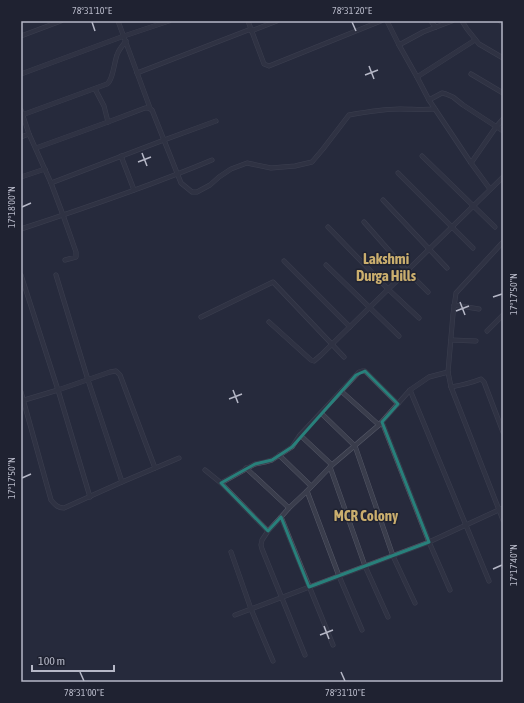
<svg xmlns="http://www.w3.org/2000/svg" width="524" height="703" font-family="'Asap Condensed',sans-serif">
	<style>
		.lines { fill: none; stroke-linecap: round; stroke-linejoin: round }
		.minor-casing { stroke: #555867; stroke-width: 5 }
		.minor { stroke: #3a3d4c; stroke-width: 4 }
		.marked { fill: none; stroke: #28807b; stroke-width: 3; stroke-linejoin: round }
		.ticks { fill: none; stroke: #b6b8c7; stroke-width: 1.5 }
		.labels { text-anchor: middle; stroke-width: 3; stroke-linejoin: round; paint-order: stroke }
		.neighbourhood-label { font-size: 15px; font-weight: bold; fill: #caae6e; stroke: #1f2231 }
		.neatline { fill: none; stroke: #b6b8c7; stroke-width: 1.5 }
		.ticks-label { font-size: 10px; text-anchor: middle; fill: #b6b8c7 }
	</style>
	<rect width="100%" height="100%" fill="#272a3c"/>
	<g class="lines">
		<g class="minor-casing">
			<g id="minor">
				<polyline points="118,21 150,108"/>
				<polyline points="248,21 264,64 269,66 381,21"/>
				<polyline points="387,21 399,45 417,77 429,100 471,163 490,189"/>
				<polyline points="431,21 433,24 436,27"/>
				<polyline points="462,21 467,29 479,44 503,58"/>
				<polyline points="500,21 503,23"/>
				<polyline points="251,31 277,21"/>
				<polyline points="21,36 61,21"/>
				<polyline points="399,45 423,32 452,21"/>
				<polyline points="137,73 251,29"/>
				<polyline points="21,74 124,36 169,21"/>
				<polyline points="471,74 503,93"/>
				<polyline points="417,77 475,40"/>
				<polyline points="95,89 104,106 108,122"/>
				<polyline points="429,100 442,93 446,94 453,97 463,105 503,131"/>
				<polyline points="21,110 29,134 51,183 63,215 76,252 76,257 65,260"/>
				<path d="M22,115L107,84C113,80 114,63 117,55C119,49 123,45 126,41"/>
				<polyline points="21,137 29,134"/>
				<path d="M36,148L108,122L145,108H148L152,110L181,183L192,192H197L210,185L219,177L231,169L247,163L271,168L295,166L312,162L323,149L349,115C366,112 383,109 400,109C412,109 423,110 435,109"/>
				<polyline points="121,156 134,190"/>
				<polyline points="422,156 495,227"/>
				<polyline points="471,163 496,127 503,119"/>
				<polyline points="398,173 473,248"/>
				<polyline points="21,177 45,169"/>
				<polyline points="51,183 164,140 216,121"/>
				<polyline points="383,200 447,268"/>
				<polyline points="364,222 407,271 428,292"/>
				<polyline points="328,227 388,289 419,318"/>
				<path d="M21,229C85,208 150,186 212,160"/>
				<polyline points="503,242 456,293 453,314 448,372 451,387 503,520"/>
				<polyline points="284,261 350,327"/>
				<polyline points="326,265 399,336"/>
				<polyline points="21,275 58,390 90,497"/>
				<polyline points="56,275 88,380 122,482"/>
				<polyline points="454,305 479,309"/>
				<polyline points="201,317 273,282 344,357"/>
				<polyline points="269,322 311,360 314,361 321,355 369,308 503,177"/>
				<polyline points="487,331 503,315"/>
				<polyline points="451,340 476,341"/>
				<path d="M451,387C462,385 471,383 481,379L484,382L503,432"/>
				<polyline points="410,390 489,581"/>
				<polyline points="341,391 379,425"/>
				<path d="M21,392L51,500C55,505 58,508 64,508L122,482L179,458"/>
				<polyline points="21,401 58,390 110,372 116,371 120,375 155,468"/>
				<polyline points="321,413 355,446 393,556 415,603"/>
				<polyline points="382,422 429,542 450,590"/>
				<polyline points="300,435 332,465"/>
				<polyline points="279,455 311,486"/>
				<polyline points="330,467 365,566 388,617"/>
				<polyline points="246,468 289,508"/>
				<polyline points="205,470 221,483 268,531"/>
				<polyline points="221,483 255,464 265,462 272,460 292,447 300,435 359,372 362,371 365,371 398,404"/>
				<polyline points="307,491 339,576 362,630"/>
				<polyline points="281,517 333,645"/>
				<polyline points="231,552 251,609 273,661"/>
				<polyline points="235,615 429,542 503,508"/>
				<polyline points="305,655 262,549 261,545 262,540 268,531 281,517 289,508 307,491 332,465 379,425 410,390 429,377 448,372"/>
			</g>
		</g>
		<use href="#minor" class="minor"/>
	</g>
	<path d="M0 0H524V703H0ZM365,371L398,404L382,422L429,542L309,587L281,517L268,531L221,483L255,464L272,460L292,447L356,375Z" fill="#272a3c" fill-opacity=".55" fill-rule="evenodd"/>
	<path class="marked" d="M365,371L398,404L382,422L429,542L309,587L281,517L268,531L221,483L255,464L272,460L292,447L356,375Z"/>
	<path class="ticks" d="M92,22L95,31M352,22L356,31M369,66L374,79M365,75L378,70M142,153L147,166M138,162L151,157M22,207L31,203M493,297L502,294M460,302L465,315M456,311L469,306M233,390L238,403M229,399L242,394M22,478L31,474M493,569L502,565M324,626L329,639M320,635L333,630M80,672L84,681M341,672L345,681"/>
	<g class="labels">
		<g class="neighbourhood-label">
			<text x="386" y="264">Lakshmi<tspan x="386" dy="17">Durga Hills</tspan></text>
			<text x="366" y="521">MCR Colony</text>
		</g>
	</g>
	<rect width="524" height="703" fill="none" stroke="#1f2231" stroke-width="44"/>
	<path d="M32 665v6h82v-6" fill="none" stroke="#b6b8c7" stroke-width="2"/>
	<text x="38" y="665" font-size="12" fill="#b6b8c7" stroke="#1f2231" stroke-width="3" paint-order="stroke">100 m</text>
	<rect x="22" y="22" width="480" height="659" class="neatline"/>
	<g class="ticks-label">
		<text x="92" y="14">78°31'10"E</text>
		<text x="352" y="14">78°31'20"E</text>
		<text transform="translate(11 207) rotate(-90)" y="4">17°18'00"N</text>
		<text transform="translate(513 294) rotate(-90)" y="4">17°17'50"N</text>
		<text transform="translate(11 478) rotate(-90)" y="4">17°17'50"N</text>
		<text transform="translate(513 565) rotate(-90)" y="4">17°17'40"N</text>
		<text x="84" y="696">78°31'00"E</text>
		<text x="345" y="696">78°31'10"E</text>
	</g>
</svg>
